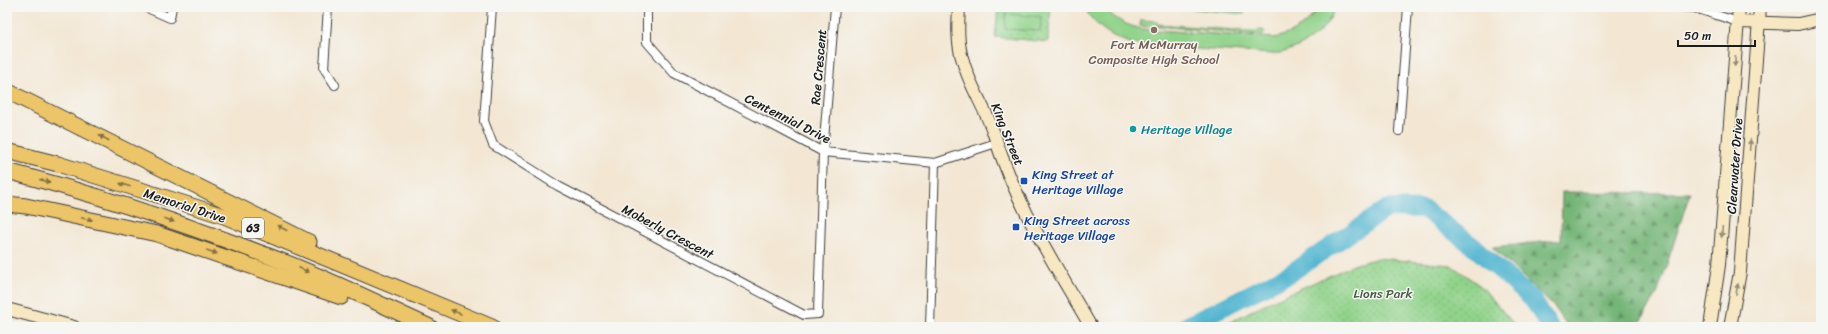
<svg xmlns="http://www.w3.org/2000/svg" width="1828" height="334" font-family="Sriracha,sans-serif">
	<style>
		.forest { fill: url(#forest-firs); stroke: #48684a }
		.park { fill: url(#park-dots); stroke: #567854 }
		.pitch { fill: #91d38b; stroke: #567854 }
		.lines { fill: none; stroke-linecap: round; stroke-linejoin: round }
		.river { stroke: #51b5d0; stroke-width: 18 }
		.street-casing { stroke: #3c3a38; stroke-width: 10 }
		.secondary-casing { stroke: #3c3a38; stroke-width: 14 }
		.highway-casing { stroke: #3c3a38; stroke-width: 17 }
		.street { stroke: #fff; stroke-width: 8 }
		.secondary { stroke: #f7e8c3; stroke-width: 12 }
		.highway { stroke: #ecc569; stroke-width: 15 }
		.oneway { fill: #948c78 }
		.oneway2 { fill: #847042 }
		.education-dot { fill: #8d6e63; stroke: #f6f6f2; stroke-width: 1.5 }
		.culture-dot { fill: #0f9aa8; stroke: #f6f6f2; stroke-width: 1.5 }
		.transit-dot { fill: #1a4fb4; stroke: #f6f6f2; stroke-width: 1.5 }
		.labels { text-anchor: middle; stroke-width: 3; stroke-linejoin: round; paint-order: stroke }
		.shield { fill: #f6f6f2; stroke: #5d5d5c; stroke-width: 1 }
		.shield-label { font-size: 12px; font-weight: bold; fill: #1c1c1c }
		.education-label { font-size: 13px; fill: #785e54; stroke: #f6f6f2 }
		.street-label { font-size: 13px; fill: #1c1c1c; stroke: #f6f6f2 }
		.culture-label { font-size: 13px; fill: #0d838f; stroke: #f6f6f2; text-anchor: start }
		.transit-label { font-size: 13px; fill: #164399; stroke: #f6f6f2; text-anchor: start }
		.park-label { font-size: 13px; fill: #455c43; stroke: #f6f6f2 }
	</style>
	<defs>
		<pattern id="forest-firs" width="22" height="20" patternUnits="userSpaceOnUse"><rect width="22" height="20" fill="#74b577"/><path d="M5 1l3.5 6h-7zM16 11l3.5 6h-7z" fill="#5e9261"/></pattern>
		<pattern id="park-dots" width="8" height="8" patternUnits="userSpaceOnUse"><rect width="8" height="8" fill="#91d38b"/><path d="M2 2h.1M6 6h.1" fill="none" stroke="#7cb577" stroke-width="1.8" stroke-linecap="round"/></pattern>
	</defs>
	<rect width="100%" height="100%" fill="#f6f6f2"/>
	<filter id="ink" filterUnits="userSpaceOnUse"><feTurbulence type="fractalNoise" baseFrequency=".025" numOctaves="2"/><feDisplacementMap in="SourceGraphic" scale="8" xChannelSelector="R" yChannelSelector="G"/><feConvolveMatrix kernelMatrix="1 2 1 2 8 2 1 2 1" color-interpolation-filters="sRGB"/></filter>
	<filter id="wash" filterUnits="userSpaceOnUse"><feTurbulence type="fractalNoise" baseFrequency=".012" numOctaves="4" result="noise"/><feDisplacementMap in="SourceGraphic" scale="16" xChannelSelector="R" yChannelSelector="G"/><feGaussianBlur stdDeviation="0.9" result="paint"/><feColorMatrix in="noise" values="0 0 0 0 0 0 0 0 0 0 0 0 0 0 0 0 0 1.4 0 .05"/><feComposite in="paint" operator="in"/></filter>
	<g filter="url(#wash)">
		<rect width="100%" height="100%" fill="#f3e7d4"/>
		<polygon class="forest" points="1562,192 1690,193 1658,292 1638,327 1568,327 1555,308 1492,247 1561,240"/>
		<g class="park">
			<polygon points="998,7 1051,7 1048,42 995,37"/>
			<polygon points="1378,258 1451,265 1482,287 1516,327 1221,327 1260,306 1356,264"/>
		</g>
		<g class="pitch">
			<path d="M1084,7H1103C1116,20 1125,25 1142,29L1275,38C1294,33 1309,24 1318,7H1335C1327,33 1299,51 1273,54L1138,45C1116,40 1095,28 1084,7Z"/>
			<polygon points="1174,7 1244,7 1244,14"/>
			<polygon points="1006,14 1041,17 1040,31 1005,29"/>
			<polygon points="1141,20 1156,21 1158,24 1248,31 1263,30 1265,33 1262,35 1157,26 1157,27 1140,26"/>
		</g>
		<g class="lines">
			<polyline class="river" points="1184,327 1289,274 1388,208 1424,209 1473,246 1533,300 1550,327"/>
		</g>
	</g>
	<g filter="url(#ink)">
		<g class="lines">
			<g class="street-casing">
				<g id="street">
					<polyline points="145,7 170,18 172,7"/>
					<polyline points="328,7 324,68 335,85"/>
					<polyline points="492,7 484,121 493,145 558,186 804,315 818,314 823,152 835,7"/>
					<polyline points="647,7 647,42 674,73 823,152 935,163 996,143"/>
					<polyline points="1682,7 1699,8"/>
					<polyline points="1695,8 1738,22"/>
					<polyline points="1399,131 1408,7"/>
					<polyline points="930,327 935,163"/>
				</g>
			</g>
			<g class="secondary-casing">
				<g id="secondary">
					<path d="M959,7C958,25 957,44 963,61C970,87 986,109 994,134C1015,203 1055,265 1091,327"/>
					<polyline points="1738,22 1798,24 1821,19"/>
					<polyline points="7,309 74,327"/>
					<polyline points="1710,327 1719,265 1739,7"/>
					<polyline points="1730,327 1740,272 1760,7"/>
				</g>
			</g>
			<g class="highway-casing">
				<g id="highway">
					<polyline points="7,91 309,242"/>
					<polyline points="7,151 58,164 224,216 492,327"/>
					<path d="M7,171C104,196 199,229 292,265C339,284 384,306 430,327"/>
					<polyline points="7,204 26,206 157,234 341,297"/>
				</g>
			</g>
			<use href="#street" class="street"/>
			<use href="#secondary" class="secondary"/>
			<use href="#highway" class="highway"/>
		</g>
		<defs><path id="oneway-solid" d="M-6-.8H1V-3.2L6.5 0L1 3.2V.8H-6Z"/></defs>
		<g class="oneway">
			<use href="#oneway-solid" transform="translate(1735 61) rotate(94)"/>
			<use href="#oneway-solid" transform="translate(1750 145) rotate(-86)"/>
			<use href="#oneway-solid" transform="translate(1722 232) rotate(94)"/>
			<use href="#oneway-solid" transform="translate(1737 289) rotate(-79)"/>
		</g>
		<g class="oneway2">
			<use href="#oneway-solid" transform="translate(104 138) rotate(-153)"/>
			<use href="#oneway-solid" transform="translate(45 181) rotate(14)"/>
			<use href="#oneway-solid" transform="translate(125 185) rotate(-162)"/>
			<use href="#oneway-solid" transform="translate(87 219) rotate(12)"/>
			<use href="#oneway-solid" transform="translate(169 220) rotate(20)"/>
			<use href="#oneway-solid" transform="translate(282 228) rotate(-153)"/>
			<use href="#oneway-solid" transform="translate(212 252) rotate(19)"/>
			<use href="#oneway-solid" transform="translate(304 270) rotate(24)"/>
			<use href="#oneway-solid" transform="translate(456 312) rotate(-158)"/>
		</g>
	</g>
	<circle class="education-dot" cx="1154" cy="30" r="4"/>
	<circle class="culture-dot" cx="1133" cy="129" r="4"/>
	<g class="transit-dot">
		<rect x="1020" y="177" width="8" height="8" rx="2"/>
		<rect x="1012" y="223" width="8" height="8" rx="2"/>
	</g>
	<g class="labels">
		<rect class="shield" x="242" y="218" width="22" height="20" rx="3"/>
		<g class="shield-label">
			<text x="253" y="232">63</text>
		</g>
		<g class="education-label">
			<text x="1154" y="49">Fort McMurray<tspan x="1154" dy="15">Composite High School</tspan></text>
		</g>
		<g class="street-label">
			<text transform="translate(818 67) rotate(-85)" y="5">Rae Crescent</text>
			<text transform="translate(788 118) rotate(27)" y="5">Centennial Drive</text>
			<text transform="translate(1008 134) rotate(68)" y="5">King Street</text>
			<text transform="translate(1734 166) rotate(-86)" y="5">Clearwater Drive</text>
			<text transform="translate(185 205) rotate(18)" y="5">Memorial Drive</text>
			<text transform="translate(668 231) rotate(28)" y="5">Moberly Crescent</text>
		</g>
		<g class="culture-label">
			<text x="1141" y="134">Heritage Village</text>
		</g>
		<g class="transit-label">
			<text x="1032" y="179">King Street at<tspan x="1032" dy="15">Heritage Village</tspan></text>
			<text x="1024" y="225">King Street across<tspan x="1024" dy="15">Heritage Village</tspan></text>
		</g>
		<g class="park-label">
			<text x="1383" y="298">Lions Park</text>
		</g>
	</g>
	<rect width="1828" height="334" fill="none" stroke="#f6f6f2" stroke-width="24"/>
	<path d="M1678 40v6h77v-6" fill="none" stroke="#1c1c1c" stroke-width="2"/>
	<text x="1684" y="40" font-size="12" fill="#1c1c1c" stroke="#f6f6f2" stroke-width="3" paint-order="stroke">50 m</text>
</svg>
